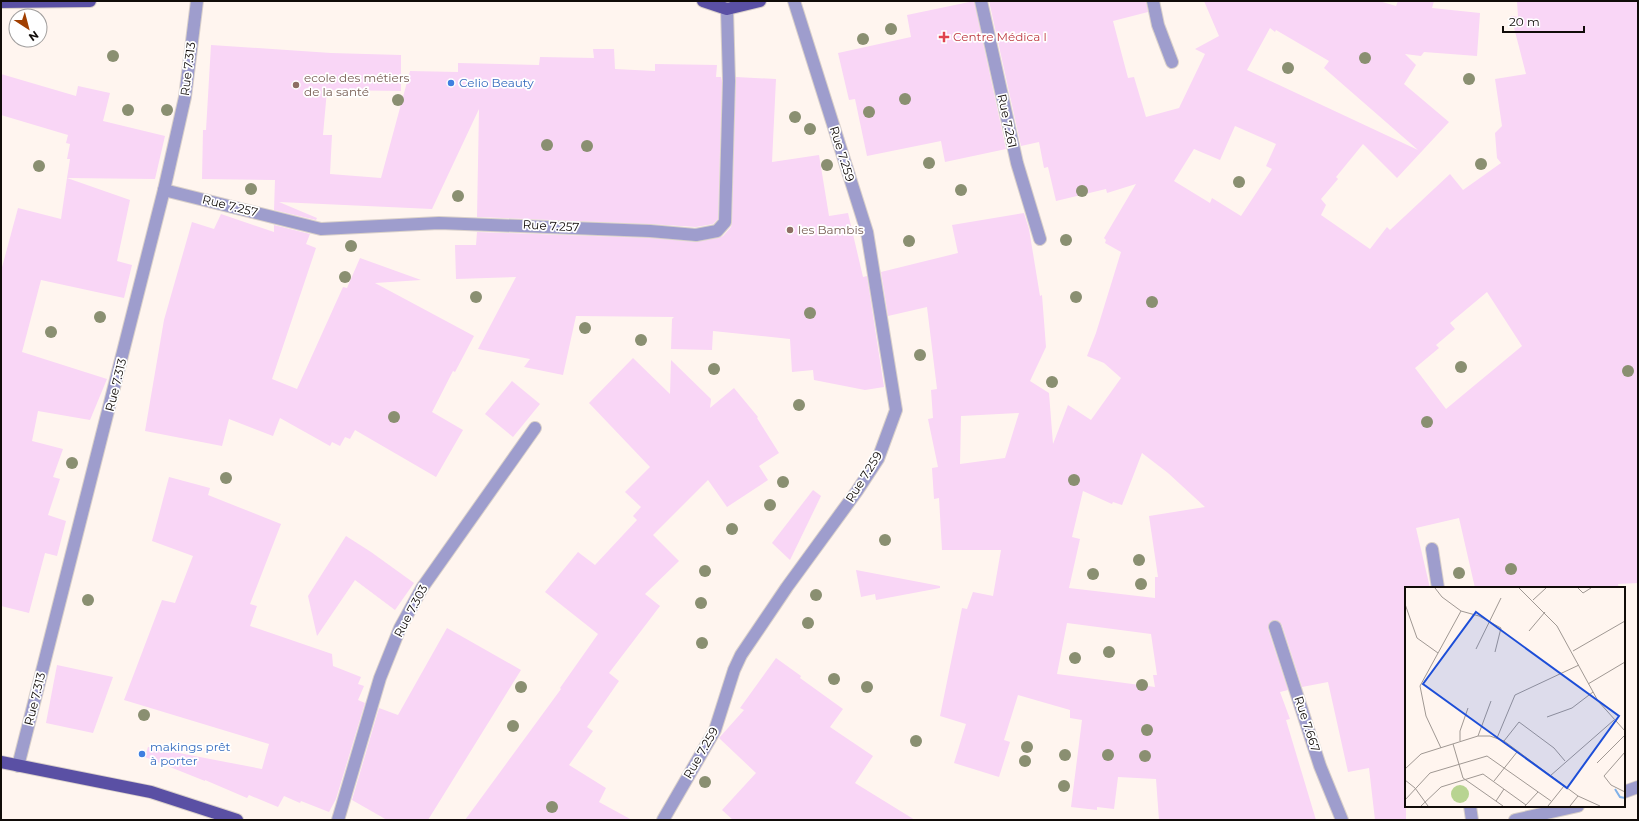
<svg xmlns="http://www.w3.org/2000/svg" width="1639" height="821" font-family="Montserrat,sans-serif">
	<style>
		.building { fill: #f9d6f6; fill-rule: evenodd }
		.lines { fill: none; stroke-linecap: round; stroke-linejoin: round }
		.minor-casing { stroke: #d9d0ca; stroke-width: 14 }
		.major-casing { stroke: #d9d0ca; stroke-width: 14 }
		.minor { stroke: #9e9dcd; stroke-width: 12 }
		.major { stroke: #5a50a4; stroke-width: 12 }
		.tree { fill: #8a8f71 }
		.health-dot { fill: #e0444e; stroke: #fff; stroke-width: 1.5 }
		.shop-dot { fill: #3f7fe0; stroke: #fff; stroke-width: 1.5 }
		.education-dot { fill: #8d6e63; stroke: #fff; stroke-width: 1.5 }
		.labels { text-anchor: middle; stroke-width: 3.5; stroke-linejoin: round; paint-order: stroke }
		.health-label { font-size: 12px; fill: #be3a42; stroke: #fff; text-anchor: start }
		.street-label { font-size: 12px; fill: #110c09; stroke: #fff }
		.education-label { font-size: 12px; fill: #785e54; stroke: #fff; text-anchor: start }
		.shop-label { font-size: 12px; fill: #366cbe; stroke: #fff; text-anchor: start }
		.inset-river { fill: none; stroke: #81b1e8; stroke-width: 2 }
		.inset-road { fill: none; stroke: #a09893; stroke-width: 1 }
		.view { fill: #1d4ed8; fill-opacity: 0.15; stroke: #1d4ed8; stroke-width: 2 }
		.inset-edge { fill: none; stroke: #110c09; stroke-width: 2 }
	</style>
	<rect width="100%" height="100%" fill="#fff5ef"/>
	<g class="building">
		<polygon points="974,1 1006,149 945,162 941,141 867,156 855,99 849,100 838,53 911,37 907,15"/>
		<path d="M989,1H1146L1148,12L1113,21L1128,78L1134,77L1146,117L1179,108L1205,54L1195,49L1219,36L1204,1H1379L1396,6L1398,1H1434L1432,8L1480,13L1477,56L1424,52L1421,56L1405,54L1416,65L1404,84L1449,122L1397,178L1363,144L1336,177L1338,179L1321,199L1326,205L1321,215L1370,249L1387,227L1390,230L1450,174L1463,190L1501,163L1497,158L1495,133L1502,126L1495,79L1526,74L1511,16L1518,17L1517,1H1638V583L1618,584L1619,588H1475L1459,518L1416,528L1430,588H1406V819L1375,820L1369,768L1348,772L1328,682L1302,687L1282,625L1276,620L1270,622L1268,629L1288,690L1280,692L1290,719L1286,720L1316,820H1159L1156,779L1118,777L1114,809L1097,807V810L1071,807L1082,720L1070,718V710L1018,695L1004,740L1010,742L999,777L954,763L966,724L940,716L962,608L967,609L973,592L993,596L1001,550H942L939,498L934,499L932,468L938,467L928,419L933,418L931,390L937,389L927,307L888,316L881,272L958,253L952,225L1024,213L1029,229L1040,296L1042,295L1046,347L1030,381L1049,393L1053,444L1068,405L1091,420L1121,378L1104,363L1087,356L1096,333L1121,252L1105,243L1106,240L1104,238L1136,184L1107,193L1106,189L1056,201L1048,167L1044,168L1039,142L1021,146ZM1270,28L1275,32L1276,30L1329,61L1324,68L1418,150L1247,70ZM1235,126L1276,144L1266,166L1272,169L1241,216L1212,198L1210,203L1174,181L1194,149L1220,160ZM1487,292L1522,346L1446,409L1415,368L1439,348L1436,345L1455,329L1450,323ZM1019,413L1005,458L960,464L961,416ZM1142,453L1168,473L1205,507L1149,516L1158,577H1155V598L1069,588L1080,539L1072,537L1083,491L1112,504L1113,502L1122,505ZM1067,623L1151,634L1157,675H1153L1155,687L1057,674Z"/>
		<polygon points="211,45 331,53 401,55 401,91 327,90 323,135 332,135 330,174 381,178 410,71 458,72 458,63 539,65 540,57 594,58 593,49 614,49 615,69 655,71 655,64 717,65 716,77 721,77 722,81 718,219 713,224 696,227 650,224 477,217 479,109 432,209 279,202 317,218 316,220 274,210 275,180 202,179 203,130 206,130"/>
		<polygon points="1,74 76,96 78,86 110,93 103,121 165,136 155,179 67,178 70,159 67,159 70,144 66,143 68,135 1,115"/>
		<polygon points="736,77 776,79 772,162 819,155 829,216 848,213 863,277 867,276 884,387 865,390 814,380 813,370 792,372 790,339 713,331 712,350 671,349 672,319 674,317 576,316 563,375 524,367 530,359 478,349 516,277 456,279 455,245 476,245 477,232 650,238 696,242 718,238 723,236 731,227 732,222"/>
		<polygon points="67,178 130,200 117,261 132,265 124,298 41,280 22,352 107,379 90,420 38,411 32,441 63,449 53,477 60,479 48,515 66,521 57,556 45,553 29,613 1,606 1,271 18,208 61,219"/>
		<polygon points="221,214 274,232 274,225 310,234 306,244 316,248 272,379 297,389 343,287 347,288 360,258 421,280 375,283 474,336 455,372 453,371 432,412 463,430 436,477 355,430 350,439 345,437 340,446 332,442 330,446 280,418 273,436 229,419 222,446 145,431 164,320 192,222 214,229"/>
		<polygon points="633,358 670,394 671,360 711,399 710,408 734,388 758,417 757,418 779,453 759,466 768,480 727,507 708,480 653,535 679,561 645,594 660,606 609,673 619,681 587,727 593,731 569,765 606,788 599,802 632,820 465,820 561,689 560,688 598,634 545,592 578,552 595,565 637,520 633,516 641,507 625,492 650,467 589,403"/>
		<polygon points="512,381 540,404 513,437 485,414"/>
		<polygon points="169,477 210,488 208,495 281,524 250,604 257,606 250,626 332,654 333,666 361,677 358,684 364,686 358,700 365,703 336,799 329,812 301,801 300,803 284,796 278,807 249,795 247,798 205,780 205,781 145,757 148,747 262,769 269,744 124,700 162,600 175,603 193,556 152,541"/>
		<polygon points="813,490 821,496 790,560 772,543"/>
		<polygon points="346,536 371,552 414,583 395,610 355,580 317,636 308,596"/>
		<polygon points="856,570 940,586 940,588 876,600 875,594 861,597"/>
		<polygon points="447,628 521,670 428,820 387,820 352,800 379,708 398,715"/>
		<polygon points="776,658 801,676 800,678 843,709 830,727 873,756 855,783 915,820 733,820 722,810 756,773 719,738 744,710 740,708"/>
		<polygon points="57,665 113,677 93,733 46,723"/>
	</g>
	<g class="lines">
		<g class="minor-casing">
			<g id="minor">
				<polyline points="981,1 1017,163 1040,239"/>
				<polyline points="1153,1 1158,25 1172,62"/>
				<polyline points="164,190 321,229 439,223 650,231 696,235 717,231 725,222 729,81 727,9"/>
				<polyline points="1432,549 1438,588"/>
				<polyline points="1275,627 1320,766 1342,820"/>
				<polyline points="18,766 164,190 185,97 197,1"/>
				<polyline points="1624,792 1638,787"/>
				<polyline points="1470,806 1472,820"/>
				<polyline points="338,820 380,678 400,628 422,588 535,428"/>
				<polyline points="663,820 715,730 734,670 741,655 787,587 857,491 878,459 896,410 867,232 794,1"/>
				<polyline points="1515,820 1578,806"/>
			</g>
		</g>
		<g class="major-casing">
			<g id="major">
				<polyline points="703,1 727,9 760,1"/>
				<polyline points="1,2 90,1"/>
				<polyline points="1,762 151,792 237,820"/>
			</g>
		</g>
		<use href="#minor" class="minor"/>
		<use href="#major" class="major"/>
	</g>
	<g class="tree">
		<circle cx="891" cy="29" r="6"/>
		<circle cx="863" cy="39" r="6"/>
		<circle cx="113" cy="56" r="6"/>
		<circle cx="1365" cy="58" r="6"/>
		<circle cx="1288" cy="68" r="6"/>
		<circle cx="1469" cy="79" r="6"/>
		<circle cx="905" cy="99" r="6"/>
		<circle cx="398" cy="100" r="6"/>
		<circle cx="128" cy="110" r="6"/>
		<circle cx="167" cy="110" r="6"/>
		<circle cx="869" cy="112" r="6"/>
		<circle cx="795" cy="117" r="6"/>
		<circle cx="810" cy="129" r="6"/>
		<circle cx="547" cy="145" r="6"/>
		<circle cx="587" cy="146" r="6"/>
		<circle cx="929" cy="163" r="6"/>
		<circle cx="1481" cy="164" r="6"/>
		<circle cx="827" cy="165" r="6"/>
		<circle cx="39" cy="166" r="6"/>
		<circle cx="1239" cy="182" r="6"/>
		<circle cx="251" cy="189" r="6"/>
		<circle cx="961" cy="190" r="6"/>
		<circle cx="1082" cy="191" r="6"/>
		<circle cx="458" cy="196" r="6"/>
		<circle cx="1066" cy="240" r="6"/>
		<circle cx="909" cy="241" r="6"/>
		<circle cx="351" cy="246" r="6"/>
		<circle cx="345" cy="277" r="6"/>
		<circle cx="476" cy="297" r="6"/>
		<circle cx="1076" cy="297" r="6"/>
		<circle cx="1152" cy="302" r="6"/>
		<circle cx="810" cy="313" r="6"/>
		<circle cx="100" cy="317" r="6"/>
		<circle cx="585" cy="328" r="6"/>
		<circle cx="51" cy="332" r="6"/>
		<circle cx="641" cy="340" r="6"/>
		<circle cx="920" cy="355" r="6"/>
		<circle cx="1461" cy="367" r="6"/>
		<circle cx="714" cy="369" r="6"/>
		<circle cx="1628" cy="371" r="6"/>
		<circle cx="1052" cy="382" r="6"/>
		<circle cx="799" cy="405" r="6"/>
		<circle cx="394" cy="417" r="6"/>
		<circle cx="1427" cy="422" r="6"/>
		<circle cx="72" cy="463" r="6"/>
		<circle cx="226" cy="478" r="6"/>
		<circle cx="1074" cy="480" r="6"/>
		<circle cx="783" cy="482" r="6"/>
		<circle cx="770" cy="505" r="6"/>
		<circle cx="732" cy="529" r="6"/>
		<circle cx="885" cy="540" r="6"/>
		<circle cx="1139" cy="560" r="6"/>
		<circle cx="1511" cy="569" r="6"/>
		<circle cx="705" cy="571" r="6"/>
		<circle cx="1459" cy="573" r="6"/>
		<circle cx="1093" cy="574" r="6"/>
		<circle cx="1141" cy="584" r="6"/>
		<circle cx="816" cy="595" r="6"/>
		<circle cx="88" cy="600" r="6"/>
		<circle cx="701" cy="603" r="6"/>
		<circle cx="808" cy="623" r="6"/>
		<circle cx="702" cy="643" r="6"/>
		<circle cx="1109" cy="652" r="6"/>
		<circle cx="1075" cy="658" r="6"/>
		<circle cx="834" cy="679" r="6"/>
		<circle cx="1142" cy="685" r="6"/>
		<circle cx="521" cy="687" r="6"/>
		<circle cx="867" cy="687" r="6"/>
		<circle cx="144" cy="715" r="6"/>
		<circle cx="513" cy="726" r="6"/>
		<circle cx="1147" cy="730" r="6"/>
		<circle cx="916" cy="741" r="6"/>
		<circle cx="1027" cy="747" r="6"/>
		<circle cx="1065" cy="755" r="6"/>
		<circle cx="1108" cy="755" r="6"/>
		<circle cx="1145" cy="756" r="6"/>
		<circle cx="1025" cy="761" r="6"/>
		<circle cx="705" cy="782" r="6"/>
		<circle cx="1064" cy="786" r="6"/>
		<circle cx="552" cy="807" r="6"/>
	</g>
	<path class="health-dot" d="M942 31h4v4h4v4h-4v4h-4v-4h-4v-4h4z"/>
	<g class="shop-dot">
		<circle cx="451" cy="83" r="4"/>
		<circle cx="142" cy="754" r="4"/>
	</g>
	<g class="education-dot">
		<circle cx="296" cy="85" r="4"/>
		<circle cx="790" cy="230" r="4"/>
	</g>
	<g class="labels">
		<g class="health-label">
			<text x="953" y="41">Centre Médica l</text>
		</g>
		<g class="street-label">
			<text transform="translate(188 69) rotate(-83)" y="4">Rue 7.313</text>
			<text transform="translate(1007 121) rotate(78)" y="4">Rue 7.261</text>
			<text transform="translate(842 154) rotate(73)" y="4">Rue 7.259</text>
			<text transform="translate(230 206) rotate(14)" y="4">Rue 7.257</text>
			<text transform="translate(551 226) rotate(3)" y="4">Rue 7.257</text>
			<text transform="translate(116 385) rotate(-76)" y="4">Rue 7.313</text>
			<text transform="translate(864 477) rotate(-58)" y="4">Rue 7.259</text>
			<text transform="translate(411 611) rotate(-62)" y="4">Rue 7.303</text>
			<text transform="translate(35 699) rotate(-76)" y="4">Rue 7.313</text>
			<text transform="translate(1307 724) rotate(72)" y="4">Rue 7.667</text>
			<text transform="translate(701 753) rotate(-60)" y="4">Rue 7.259</text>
		</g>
		<g class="education-label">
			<text x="304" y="82">ecole des métiers<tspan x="304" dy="14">de la santé</tspan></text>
			<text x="798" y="234">les Bambis</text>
		</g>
		<g class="shop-label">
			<text x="459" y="87">Celio Beauty</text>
			<text x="150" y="751">makings prêt<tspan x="150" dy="14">à porter</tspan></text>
		</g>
	</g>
	<g transform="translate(1405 587)">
		<rect width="220" height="220" fill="#fff5ef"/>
		<path d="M46 207a9 9 0 1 1 18 0a9 9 0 1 1-18 0Z" fill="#b8d491"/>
		<path class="inset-river" d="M210,202L215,210L220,211"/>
		<path class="inset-road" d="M30,1L37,10L56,24L74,29L96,41L90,65M114,1L152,39L193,114L220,144M173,1L178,6L186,1M128,13L141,1M0,17L12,51L33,66M124,44L140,25M71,62L96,11M168,64L220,34M183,97L220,75M142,130L167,121L188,105M73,149L86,114M92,151L110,108L174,78M55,154V144L63,121M99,154L114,135L149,161L160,174M48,157L58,191L98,219M36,161L21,129L15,99L56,24M220,165L199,189L206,198L220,205M192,176L220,148M0,182L16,167L73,149H85L99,154L173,209L195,219M145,189L209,133M0,193L10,201L23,219M89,194L112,165M0,213L25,186L82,169L146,214M91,214L99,202M16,219L36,200L78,187L121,218M120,219L133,205M143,219L159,199M165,219L173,209"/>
		<path class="view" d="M71,25L214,129L162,201L18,97Z"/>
		<rect width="220" height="220" class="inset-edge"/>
	</g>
	<rect width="1639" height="821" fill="none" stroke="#110c09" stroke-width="4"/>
	<g transform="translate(28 28) rotate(144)"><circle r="19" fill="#ffffff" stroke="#a09e9d"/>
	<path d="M0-3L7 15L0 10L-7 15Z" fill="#a13f00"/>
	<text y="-6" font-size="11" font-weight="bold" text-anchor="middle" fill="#110c09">N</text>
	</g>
	<path d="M1503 26v6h81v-6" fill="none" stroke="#110c09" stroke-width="2"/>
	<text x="1509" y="26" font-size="12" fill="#110c09" stroke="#ffffff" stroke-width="3" paint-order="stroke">20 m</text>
</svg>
